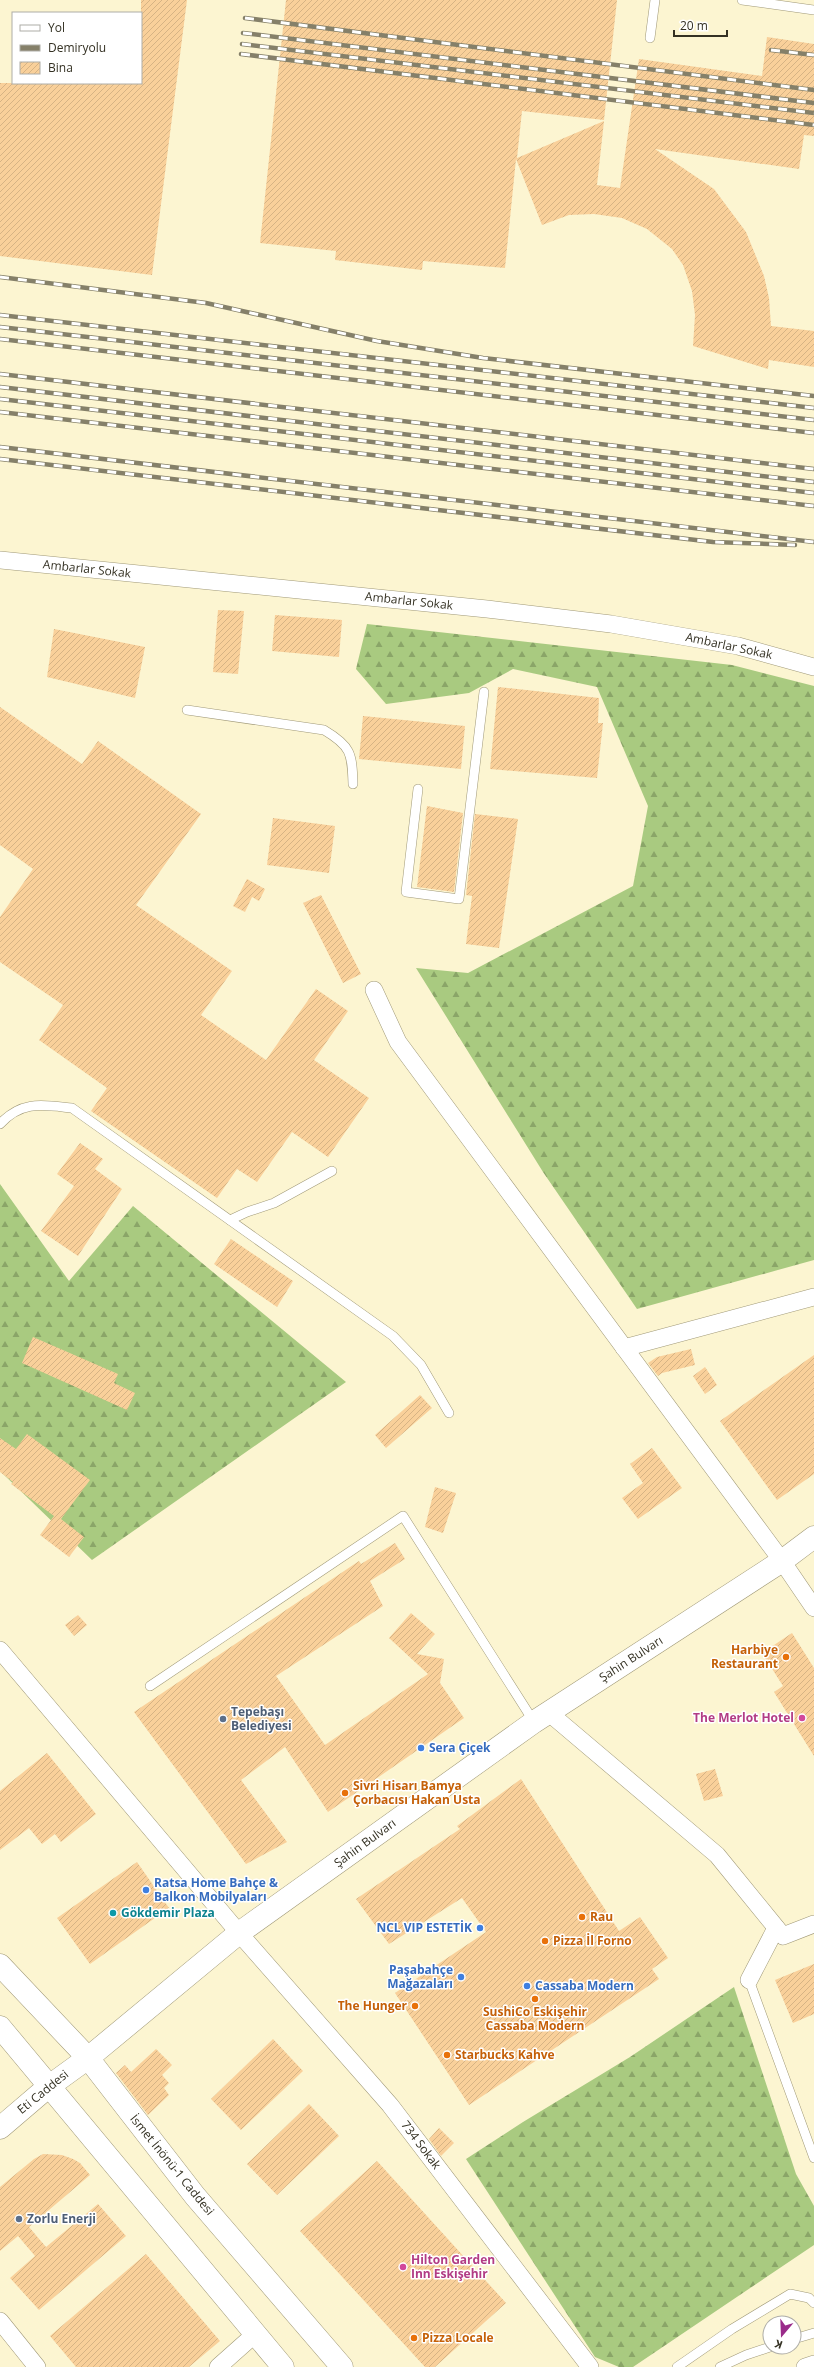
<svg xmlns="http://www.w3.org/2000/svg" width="814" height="2367" font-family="'Open Sans',sans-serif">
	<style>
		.forest { fill: url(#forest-firs) }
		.building { fill: url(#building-hatch) }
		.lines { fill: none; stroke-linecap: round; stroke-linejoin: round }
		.service-casing { stroke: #a09978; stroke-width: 10 }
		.minor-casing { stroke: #a09978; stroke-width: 18 }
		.tertiary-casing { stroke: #a09978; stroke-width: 23 }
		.secondary-casing { stroke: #a09978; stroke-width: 23 }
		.primary-casing { stroke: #a09978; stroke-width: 23 }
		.service { stroke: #fff; stroke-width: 9 }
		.minor { stroke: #fff; stroke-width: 17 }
		.tertiary { stroke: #fff; stroke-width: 22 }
		.secondary { stroke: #fff; stroke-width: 22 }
		.primary { stroke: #fff; stroke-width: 22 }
		.rail-casing { stroke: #858069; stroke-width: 4.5 }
		.rail { stroke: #fff; stroke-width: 3; stroke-dasharray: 9; stroke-linecap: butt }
		.food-dot { fill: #e8710a; stroke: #fff; stroke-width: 1.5 }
		.hotel-dot { fill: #d1479c; stroke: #fff; stroke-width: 1.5 }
		.service-dot { fill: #5c6f8a; stroke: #fff; stroke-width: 1.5 }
		.shop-dot { fill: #3f7fe0; stroke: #fff; stroke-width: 1.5 }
		.culture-dot { fill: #0f9aa8; stroke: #fff; stroke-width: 1.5 }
		.labels { text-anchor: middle; stroke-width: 3; stroke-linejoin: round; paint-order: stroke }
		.street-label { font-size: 12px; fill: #343123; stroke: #fff }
		.food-label { font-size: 12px; font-weight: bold; fill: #c56008; stroke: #fff; text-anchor: start }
		.service-label { font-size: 12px; font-weight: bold; fill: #4e5e75; stroke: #fff; text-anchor: start }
		.hotel-label { font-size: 12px; font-weight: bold; fill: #b23c85; stroke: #fff; text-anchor: end }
		.shop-label { font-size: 12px; font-weight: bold; fill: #366cbe; stroke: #fff; text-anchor: start }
		.culture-label { font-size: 12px; font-weight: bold; fill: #0d838f; stroke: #fff; text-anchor: start }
	</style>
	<defs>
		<pattern id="forest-firs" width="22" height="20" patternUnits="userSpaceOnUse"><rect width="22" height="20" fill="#a9ca80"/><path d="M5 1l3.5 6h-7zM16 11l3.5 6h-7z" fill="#8aa568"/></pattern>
		<pattern id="building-hatch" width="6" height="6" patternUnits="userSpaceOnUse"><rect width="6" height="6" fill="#f9d09a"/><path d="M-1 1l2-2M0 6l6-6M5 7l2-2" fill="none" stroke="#d6b384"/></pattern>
	</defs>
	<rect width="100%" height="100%" fill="#fcf5d1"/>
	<g class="forest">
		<polygon points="367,624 732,665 814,686 814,1260 637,1309 543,1172 416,968 468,973 633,886 648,806 597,687 513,669 469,693 386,704 356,669"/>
		<polygon points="0,1184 69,1281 133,1206 346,1382 92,1560 0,1471"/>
		<polygon points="734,1987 796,2174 814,2206 814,2245 633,2367 619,2367 595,2357 466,2159 523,2122 630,2057"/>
	</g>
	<g class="building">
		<polygon points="141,0 187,0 152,275 0,256 0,83 141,83"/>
		<polygon points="286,0 617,0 604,120 522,111 517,158 604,121 597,185 620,188 639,59 762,76 767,37 814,44 814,136 804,135 799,169 655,149 714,189 746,232 764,276 769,298 771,326 814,331 814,367 769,360 768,369 693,346 695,315 692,291 683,265 672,249 647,229 622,218 594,214 569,215 542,225 516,159 505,268 423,261 422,270 335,260 336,251 260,243"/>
		<polygon points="218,610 244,611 238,674 213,672"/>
		<polygon points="275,615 342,620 339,657 272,651"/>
		<polygon points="54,629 145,647 135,698 47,677"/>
		<polygon points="498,687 599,698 598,723 603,723 597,778 490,769"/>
		<polygon points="0,707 82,764 98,741 201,814 136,905 232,971 201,1015 266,1060 316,989 348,1011 314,1060 369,1098 328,1157 292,1132 257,1182 237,1169 217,1198 91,1111 107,1088 39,1040 63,1005 0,962 0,917 33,869 0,845"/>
		<polygon points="363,716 465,726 461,769 359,759"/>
		<polygon points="427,806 463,813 454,892 417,887"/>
		<polygon points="475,814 518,819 499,948 466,944 472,896 466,895"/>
		<polygon points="273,818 335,826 329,873 267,865"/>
		<polygon points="247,879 265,889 259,901 252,897 245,912 233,906"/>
		<polygon points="321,895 361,974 343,983 303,903"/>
		<polygon points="80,1143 103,1159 95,1169 122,1189 78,1256 41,1231 74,1186 57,1174"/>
		<polygon points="231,1239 293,1281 277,1307 214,1264"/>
		<polygon points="33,1337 118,1374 114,1383 135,1393 127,1410 22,1363"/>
		<polygon points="691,1349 695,1365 662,1373 658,1376 648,1363 657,1357"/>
		<polygon points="814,1355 814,1474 777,1500 720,1421"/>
		<polygon points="705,1367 717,1385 705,1394 693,1376"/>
		<polygon points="420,1395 432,1408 386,1448 375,1435"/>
		<polygon points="27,1434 90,1480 61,1519 84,1537 69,1557 40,1535 54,1516 11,1484 13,1482 0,1472 0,1438 16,1449"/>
		<polygon points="652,1448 682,1488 638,1519 622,1498 643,1483 630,1464"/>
		<polygon points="435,1487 456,1493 443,1533 425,1527"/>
		<polygon points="395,1543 405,1559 370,1581 383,1606 276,1676 325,1745 428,1674 389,1638 411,1613 435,1634 417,1654 444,1659 440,1683 464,1718 328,1812 285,1747 241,1780 287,1842 246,1864 134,1712 359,1561 361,1564"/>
		<polygon points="78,1615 87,1625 74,1636 65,1625"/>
		<polygon points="792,1633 814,1668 814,1756 774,1692 783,1686 762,1653"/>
		<polygon points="47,1753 96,1814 61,1842 55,1834 42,1844 29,1828 0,1850 0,1791"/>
		<polygon points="715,1769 723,1796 704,1801 696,1774"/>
		<polygon points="521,1779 619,1931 640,1917 668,1958 652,1969 659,1979 469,2105 395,1993 486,1932 462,1898 389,1944 356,1899 460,1829 457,1826"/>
		<polygon points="137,1862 169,1908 90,1964 57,1918"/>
		<polygon points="814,1964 814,2014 793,2023 775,1980"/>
		<polygon points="273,2039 303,2071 241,2130 211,2099"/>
		<polygon points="156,2049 172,2065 162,2075 169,2083 164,2088 169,2095 148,2115 116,2073 125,2065 131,2072"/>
		<polygon points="309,2104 339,2136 277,2195 247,2164"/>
		<polygon points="439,2128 454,2143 441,2156 429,2139"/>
		<polygon points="43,2154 62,2155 73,2159 80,2163 90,2175 29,2227 46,2247 98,2204 126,2236 39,2310 10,2278 35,2256 18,2236 0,2251 0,2187 34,2159"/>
		<polygon points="377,2161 506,2303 435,2367 425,2367 300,2231"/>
		<polygon points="146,2254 220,2341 189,2367 76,2367 50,2336"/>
	</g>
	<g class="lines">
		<g class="service-casing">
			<g id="service">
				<polyline points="742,0 814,10"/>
				<polyline points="650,38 655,0"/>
				<path d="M187,710L324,730C351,746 352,753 353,784"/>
				<polyline points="418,789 406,892 459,899 484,692"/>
				<path d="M0,1124C22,1100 43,1105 72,1108L393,1336L421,1365L449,1413"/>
				<polyline points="230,1220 247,1212 274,1203 332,1171"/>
				<polyline points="150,1686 403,1516 534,1722"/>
				<polyline points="749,1980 814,2158"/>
				<polyline points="794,2339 814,2333"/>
				<polyline points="677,2367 732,2329 790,2294 809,2298 814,2303"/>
				<polyline points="720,2367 746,2355 770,2347"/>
			</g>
		</g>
		<g class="minor-casing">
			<g id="minor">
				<polyline points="0,560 487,609 611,624 738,646 814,667"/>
				<polyline points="374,990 398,1042 782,1561 814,1608"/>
				<polyline points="624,1348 814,1297"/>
				<polyline points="0,1650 239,1933 390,2105 590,2367"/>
				<polyline points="548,1712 717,1855 783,1936 814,1924"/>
				<polyline points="749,1980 776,1928"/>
				<polyline points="0,2321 37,2367"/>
				<polyline points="218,2367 254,2335"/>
				<polyline points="805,2367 814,2364"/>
			</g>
		</g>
		<g class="tertiary-casing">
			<polyline id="tertiary" points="88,2058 239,1933 534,1722 782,1561 814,1537"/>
		</g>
		<g class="secondary-casing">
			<polyline id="secondary" points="0,2128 48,2087 88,2058"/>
		</g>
		<g class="primary-casing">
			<g id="primary">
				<polyline points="0,1965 88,2058 195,2196 342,2367"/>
				<polyline points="0,2027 283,2367"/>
			</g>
		</g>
		<use href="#service" class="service"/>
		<use href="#minor" class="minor"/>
		<use href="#tertiary" class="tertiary"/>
		<use href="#secondary" class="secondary"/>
		<use href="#primary" class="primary"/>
		<g class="rail-casing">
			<g id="rail">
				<polyline points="245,18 814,90"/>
				<polyline points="243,33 814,103"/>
				<polyline points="242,44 814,113"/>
				<polyline points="771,50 814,55"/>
				<polyline points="241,54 814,125"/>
				<polyline points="0,277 206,303 377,341 483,358 814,396"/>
				<polyline points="0,315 814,408"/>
				<polyline points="0,327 814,420"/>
				<polyline points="0,339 814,433"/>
				<polyline points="0,374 814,469"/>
				<polyline points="0,387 814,482"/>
				<polyline points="0,399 814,493"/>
				<polyline points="0,412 814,506"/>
				<polyline points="0,447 814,542"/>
				<polyline points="0,459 713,542 795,545"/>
			</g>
		</g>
		<use href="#rail" class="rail"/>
	</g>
	<g class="food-dot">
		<circle cx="786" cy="1657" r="4"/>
		<circle cx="345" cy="1793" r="4"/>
		<circle cx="582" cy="1917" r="4"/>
		<circle cx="545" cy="1941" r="4"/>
		<circle cx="535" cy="1999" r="4"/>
		<circle cx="415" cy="2006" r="4"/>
		<circle cx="447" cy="2055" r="4"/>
		<circle cx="414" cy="2338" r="4"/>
	</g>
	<g class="hotel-dot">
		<circle cx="802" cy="1718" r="4"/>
		<circle cx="403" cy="2267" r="4"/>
	</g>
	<g class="service-dot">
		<circle cx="223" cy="1719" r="4"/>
		<circle cx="19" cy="2219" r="4"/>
	</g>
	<g class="shop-dot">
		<circle cx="421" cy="1748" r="4"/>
		<circle cx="146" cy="1890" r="4"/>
		<circle cx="480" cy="1928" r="4"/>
		<circle cx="461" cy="1977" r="4"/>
		<circle cx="527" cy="1986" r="4"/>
	</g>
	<circle class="culture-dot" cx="113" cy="1913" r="4"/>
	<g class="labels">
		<g class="street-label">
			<text transform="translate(87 569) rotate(6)" y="4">Ambarlar Sokak</text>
			<text transform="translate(409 601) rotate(6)" y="4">Ambarlar Sokak</text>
			<text transform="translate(729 646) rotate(12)" y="4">Ambarlar Sokak</text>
			<text transform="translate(631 1659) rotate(-33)" y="4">Şahin Bulvarı</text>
			<text transform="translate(365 1843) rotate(-36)" y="4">Şahin Bulvarı</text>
			<text transform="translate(43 2092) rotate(-39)" y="4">Eti Caddesi</text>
			<text transform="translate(421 2145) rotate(53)" y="4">734 Sokak</text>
			<text transform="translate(172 2165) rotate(51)" y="4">İsmet İnönü-1 Caddesi</text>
		</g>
		<g class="food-label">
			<text x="778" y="1654" text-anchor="end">Harbiye<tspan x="778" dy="14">Restaurant</tspan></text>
			<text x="353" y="1790">Sivri Hisarı Bamya<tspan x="353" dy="14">Çorbacısı Hakan Usta</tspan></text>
			<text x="590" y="1921">Rau</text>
			<text x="553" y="1945">Pizza İl Forno</text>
			<text x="407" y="2010" text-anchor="end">The Hunger</text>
			<text x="535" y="2016" text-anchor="middle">SushiCo Eskişehir<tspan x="535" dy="14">Cassaba Modern</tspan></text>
			<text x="455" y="2059">Starbucks Kahve</text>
			<text x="422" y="2342">Pizza Locale</text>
		</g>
		<g class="service-label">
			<text x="231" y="1716">Tepebaşı<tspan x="231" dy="14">Belediyesi</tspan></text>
			<text x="27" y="2223">Zorlu Enerji</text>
		</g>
		<g class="hotel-label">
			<text x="794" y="1722">The Merlot Hotel</text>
			<text x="411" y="2264" text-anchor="start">Hilton Garden<tspan x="411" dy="14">Inn Eskişehir</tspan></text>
		</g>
		<g class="shop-label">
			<text x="429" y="1752">Sera Çiçek</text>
			<text x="154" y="1887">Ratsa Home Bahçe &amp;<tspan x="154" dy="14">Balkon Mobilyaları</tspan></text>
			<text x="472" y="1932" text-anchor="end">NCL VIP ESTETİK</text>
			<text x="453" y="1974" text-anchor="end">Paşabahçe<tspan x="453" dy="14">Mağazaları</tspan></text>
			<text x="535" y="1990">Cassaba Modern</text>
		</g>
		<g class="culture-label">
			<text x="121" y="1917">Gökdemir Plaza</text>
		</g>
	</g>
	<rect x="12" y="12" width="130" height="72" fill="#ffffff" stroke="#aeada7"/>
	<rect x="20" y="25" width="20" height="6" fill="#ffffff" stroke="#aeada7"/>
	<text x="48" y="32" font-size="12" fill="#343123">Yol</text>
	<rect x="20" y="45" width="20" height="6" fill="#858069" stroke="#aeada7"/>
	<text x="48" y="52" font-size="12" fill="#343123">Demiryolu</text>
	<rect x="20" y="62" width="20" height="12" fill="url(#building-hatch)" stroke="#aeada7"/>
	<text x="48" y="72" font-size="12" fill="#343123">Bina</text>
	<g transform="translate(782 2335) rotate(199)"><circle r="19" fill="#ffffff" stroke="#aeada7"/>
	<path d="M0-3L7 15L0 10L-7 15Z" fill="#9a2b8a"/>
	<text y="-6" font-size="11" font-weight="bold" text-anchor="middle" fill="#343123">K</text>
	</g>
	<path d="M674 30v6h53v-6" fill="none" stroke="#343123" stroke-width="2"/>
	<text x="680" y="30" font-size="12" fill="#343123" stroke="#ffffff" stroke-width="3" paint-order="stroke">20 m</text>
</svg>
